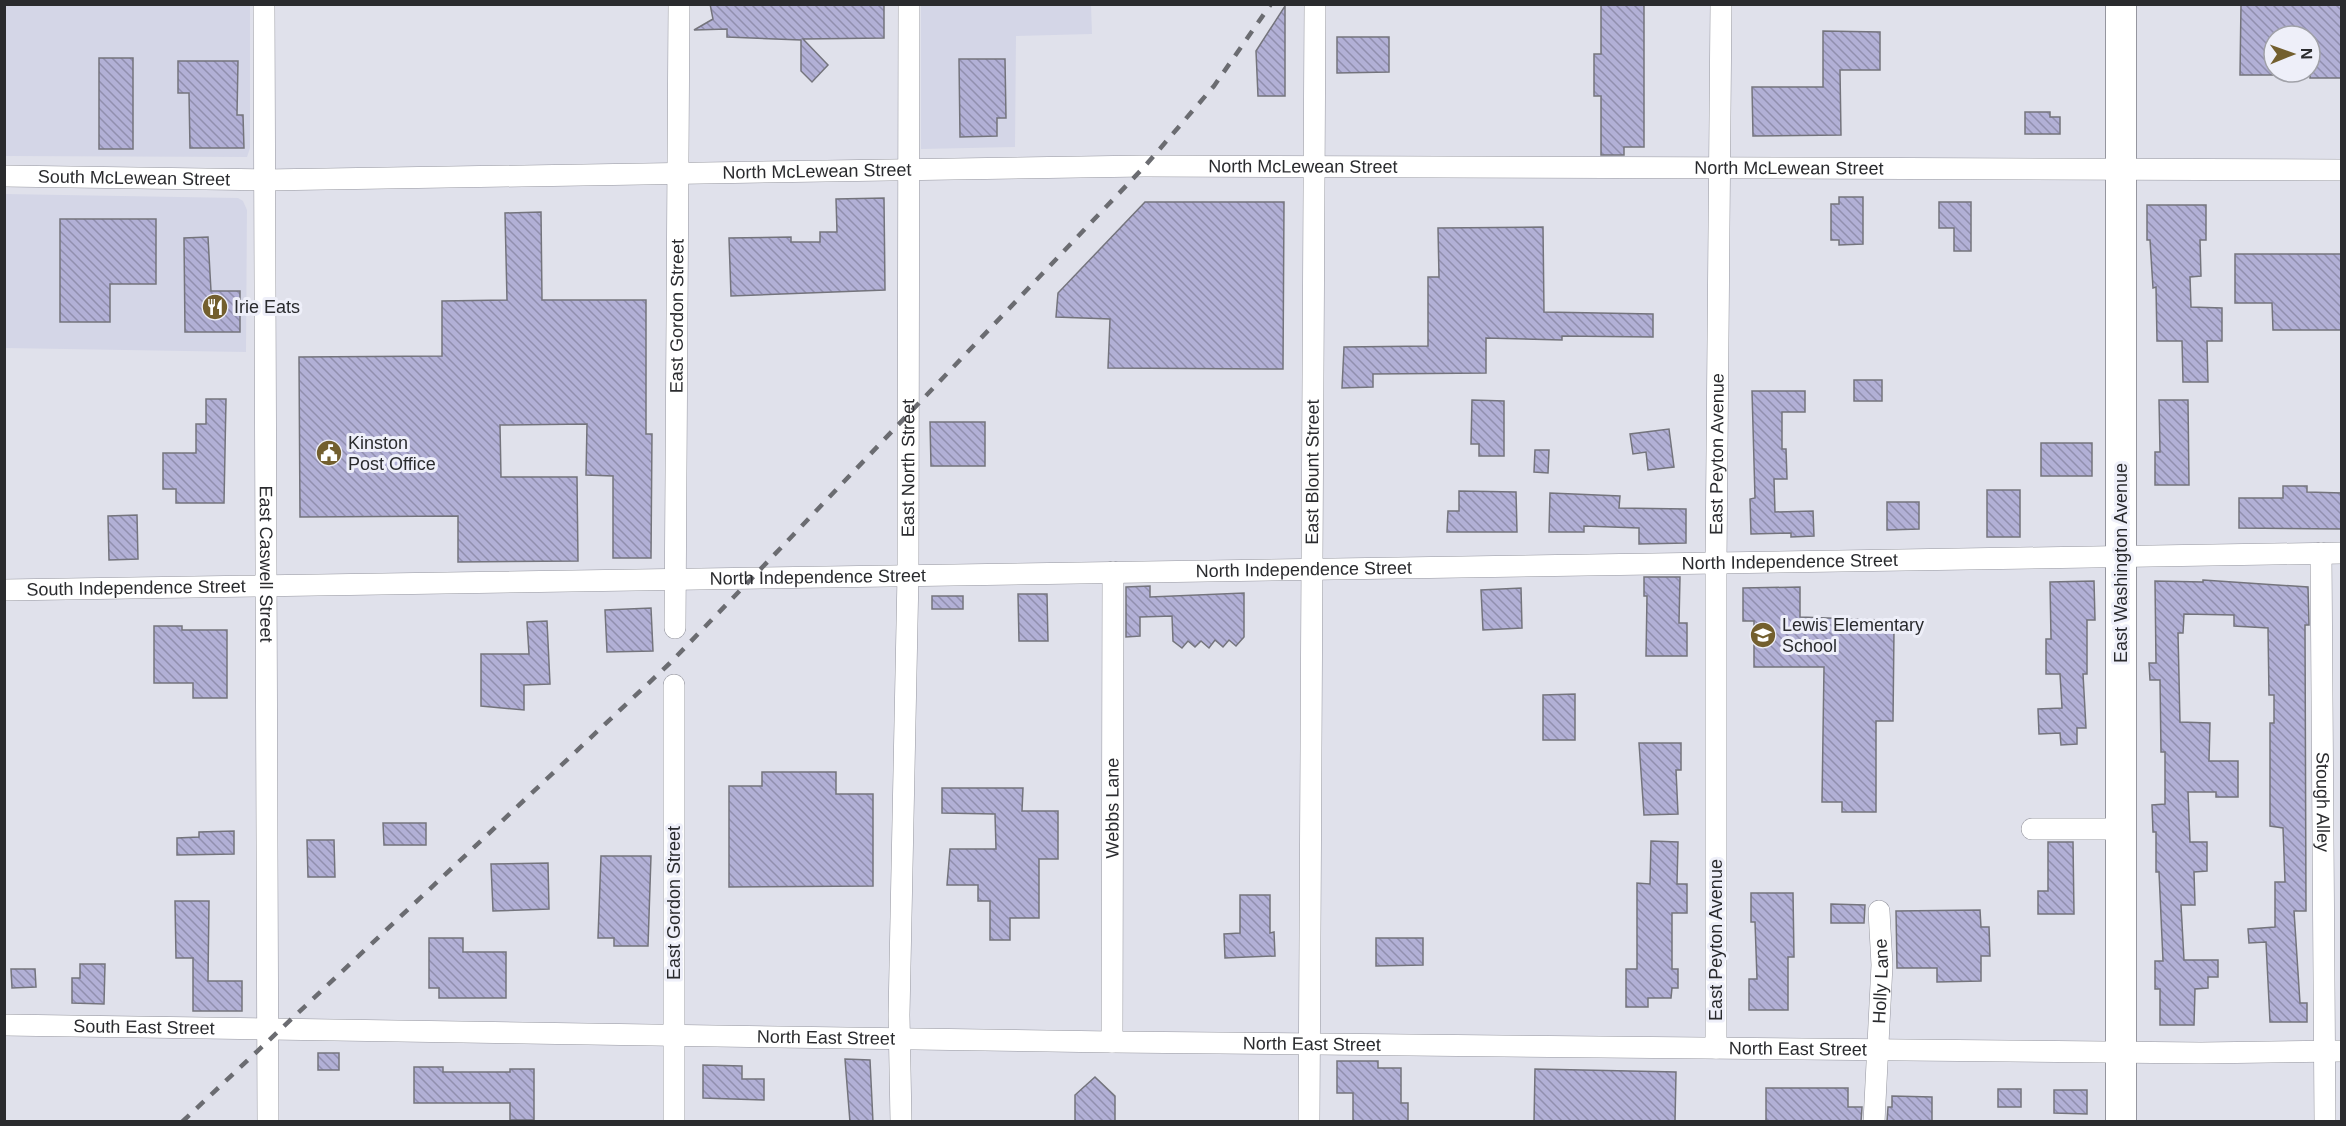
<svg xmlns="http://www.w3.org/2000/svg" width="2346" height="1126" font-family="Arial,sans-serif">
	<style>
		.built { fill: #d4d6e7 }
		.building { fill: url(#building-back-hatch); stroke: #74747c; stroke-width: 1.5 }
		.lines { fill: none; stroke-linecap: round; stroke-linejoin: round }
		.street-casing { stroke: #95969f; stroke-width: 22 }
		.secondary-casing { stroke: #95969f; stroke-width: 32 }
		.street { stroke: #fff; stroke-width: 21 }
		.secondary { stroke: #fff; stroke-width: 30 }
		.rail { stroke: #6b6c71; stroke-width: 4.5; stroke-dasharray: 10 10; stroke-linecap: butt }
		.labels { text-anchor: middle; stroke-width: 6; stroke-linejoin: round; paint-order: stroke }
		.street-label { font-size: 18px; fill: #2a2b2e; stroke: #eeeff9 }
		.poi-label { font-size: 18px; fill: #2a2b2e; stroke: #eeeff9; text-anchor: start }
	</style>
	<defs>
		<pattern id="building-back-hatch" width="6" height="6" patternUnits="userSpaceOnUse" patternTransform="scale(1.5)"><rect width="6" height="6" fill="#b2b0d6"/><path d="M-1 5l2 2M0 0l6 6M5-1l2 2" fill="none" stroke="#918fae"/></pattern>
	</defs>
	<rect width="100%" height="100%" fill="#e0e1eb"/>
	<g class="built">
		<polygon points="5,5 250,5 250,148 247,157 5,156"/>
		<polygon points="921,5 1091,5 1092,34 1016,36 1015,147 921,149"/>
		<polygon points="5,194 238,198 243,201 247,210 246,352 5,348"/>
	</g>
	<g class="building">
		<polygon points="710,4 884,4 884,38 803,39 828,65 812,82 801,71 801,40 727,37 727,29 694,30 713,19"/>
		<polygon points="1601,4 1644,4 1644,147 1624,147 1624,155 1601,155 1601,96 1594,96 1594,54 1601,54"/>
		<polygon points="2241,4 2342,4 2342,78 2310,78 2310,36 2274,36 2274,75 2240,75"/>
		<polygon points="1285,6 1285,96 1258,96 1256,51"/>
		<polygon points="1823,31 1880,32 1880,70 1840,70 1841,135 1753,136 1752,87 1823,87"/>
		<polygon points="1337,37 1389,37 1389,72 1337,73"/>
		<rect x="99" y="58" width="34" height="91"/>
		<polygon points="959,59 1005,59 1006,118 997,118 997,136 960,137"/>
		<polygon points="178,61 238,61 237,115 243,115 244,148 190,148 189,93 178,93"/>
		<polygon points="2025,112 2050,112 2050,117 2060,117 2060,134 2025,134"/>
		<polygon points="1839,197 1863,197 1863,244 1839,245 1839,240 1831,240 1831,204 1839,204"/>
		<polygon points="884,198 885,290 731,296 729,238 791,237 791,242 820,242 820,232 837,232 836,199"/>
		<polygon points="1145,202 1284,202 1283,369 1108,368 1110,319 1056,317 1058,293"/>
		<polygon points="1939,202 1971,202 1971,251 1954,251 1954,228 1939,228"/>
		<polygon points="2147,205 2206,205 2206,240 2200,240 2201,276 2190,277 2191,307 2222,308 2222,341 2207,341 2208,382 2183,382 2182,341 2157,341 2156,287 2153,288 2150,240 2147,240"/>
		<polygon points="541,212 542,300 646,300 646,434 652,434 651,558 613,558 613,476 586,475 587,424 500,425 501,477 577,477 578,561 458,562 458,516 300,517 299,357 442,356 442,301 507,300 505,213"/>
		<polygon points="60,219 156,219 156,284 110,284 110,322 60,322"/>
		<polygon points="1543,227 1544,312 1653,314 1653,337 1562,336 1562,340 1486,338 1486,373 1373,374 1373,387 1342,388 1344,347 1428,346 1428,277 1439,277 1438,228"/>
		<polygon points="208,237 211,291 240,291 240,332 185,332 184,238"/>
		<polygon points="2235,254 2342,254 2342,330 2273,330 2272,303 2235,303"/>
		<rect x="1854" y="380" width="28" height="21"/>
		<polygon points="1752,391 1805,391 1805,412 1782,412 1782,449 1786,449 1787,479 1774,479 1775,512 1813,511 1814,536 1791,537 1791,533 1751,534 1750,499 1755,498"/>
		<polygon points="206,399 226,399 224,503 176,503 176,489 163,489 163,453 196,453 196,424 206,424"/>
		<polygon points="1472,400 1504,401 1504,456 1479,456 1479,444 1471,444"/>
		<polygon points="2159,400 2188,400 2189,485 2155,485 2155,452 2160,452"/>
		<polygon points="930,422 985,422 985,466 931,466"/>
		<polygon points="1669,429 1674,467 1648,470 1646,452 1633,454 1630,434"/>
		<rect x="2041" y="443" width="51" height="33"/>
		<polygon points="1535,450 1549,450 1548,473 1534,472"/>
		<polygon points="2283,486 2307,486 2307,492 2342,493 2342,529 2239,528 2239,498 2283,498"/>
		<rect x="1987" y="490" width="33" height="47"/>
		<polygon points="1459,491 1516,492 1517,532 1447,532 1448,511 1459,511"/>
		<polygon points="1550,493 1620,496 1619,508 1686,509 1686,543 1639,544 1639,528 1584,526 1584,532 1549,532"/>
		<polygon points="1887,502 1919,502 1919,529 1887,530"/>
		<polygon points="137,515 138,559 109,560 108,516"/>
		<polygon points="1644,577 1680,577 1679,623 1687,623 1687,656 1646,656 1647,596 1644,596"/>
		<polygon points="2203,580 2308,587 2309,625 2305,625 2306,911 2294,911 2300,1003 2307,1003 2307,1022 2270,1022 2266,942 2249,943 2248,929 2275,927 2275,882 2285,882 2283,828 2270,826 2270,723 2274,723 2274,695 2269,695 2268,628 2234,626 2234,615 2184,614 2183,633 2178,633 2180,722 2210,723 2209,761 2238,761 2238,797 2216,797 2216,792 2188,792 2190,842 2207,842 2207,871 2194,872 2195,905 2181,905 2184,960 2218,960 2218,977 2208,977 2208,988 2195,989 2194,1025 2160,1025 2160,989 2155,989 2155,961 2163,961 2159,872 2156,872 2156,832 2153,832 2152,805 2165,804 2165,752 2161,752 2160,680 2150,680 2149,663 2156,663 2155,581 2203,582"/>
		<polygon points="2094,581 2095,620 2087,620 2087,674 2083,674 2086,728 2077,728 2077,744 2061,745 2060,733 2039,734 2038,709 2062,708 2060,674 2046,674 2046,639 2051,639 2050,582"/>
		<polygon points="1150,586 1150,597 1244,593 1244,637 1236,646 1229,640 1223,647 1215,640 1209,648 1201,641 1195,647 1188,641 1182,648 1173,641 1172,616 1140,617 1140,636 1126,637 1126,587"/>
		<polygon points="1800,587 1800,617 1881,620 1881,630 1894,630 1893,721 1876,721 1876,812 1842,812 1842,802 1822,802 1824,667 1754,667 1754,621 1743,621 1743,588"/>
		<polygon points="1521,588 1522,628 1483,630 1481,590"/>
		<polygon points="1018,594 1047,594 1048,641 1019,641"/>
		<rect x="932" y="596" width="31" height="13"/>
		<polygon points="651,608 653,651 607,652 605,610"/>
		<polygon points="547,621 550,684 524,685 524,710 481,706 481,654 529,654 527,622"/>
		<polygon points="154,626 182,626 182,630 227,630 227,698 193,698 193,683 154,683"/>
		<polygon points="1575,694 1575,740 1543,740 1543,695"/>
		<polygon points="1639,743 1681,743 1681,770 1676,770 1678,814 1644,815"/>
		<polygon points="762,772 836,772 836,794 873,794 873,886 729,887 729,786 762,786"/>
		<polygon points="942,788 1023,788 1022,811 1058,811 1058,859 1039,859 1039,918 1010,918 1010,940 990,940 990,901 978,901 978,885 947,885 950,849 996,849 995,814 942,813"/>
		<polygon points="383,823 426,823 426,845 384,845"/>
		<polygon points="234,831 234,854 177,855 177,838 199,837 199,832"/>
		<polygon points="307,840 334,840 335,877 308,877"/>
		<polygon points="1651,841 1678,842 1677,884 1687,884 1687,913 1672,913 1672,969 1678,969 1678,988 1672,988 1671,998 1648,998 1648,1007 1626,1007 1626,969 1637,969 1637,883 1650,884"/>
		<polygon points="2048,842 2073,842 2074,914 2038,914 2038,891 2048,891"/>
		<polygon points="601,856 651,856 648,946 614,946 614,938 598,938"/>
		<polygon points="548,863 549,909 493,911 491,864"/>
		<polygon points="1751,893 1793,893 1794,957 1788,957 1788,1010 1749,1010 1749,979 1757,979 1755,922 1751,922"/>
		<polygon points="1240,895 1270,895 1270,933 1274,932 1275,956 1225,958 1224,934 1240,933"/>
		<polygon points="175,901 209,901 208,981 242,981 242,1011 193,1011 193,958 176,958"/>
		<polygon points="1831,904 1865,905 1864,923 1831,923"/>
		<polygon points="1980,910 1981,927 1989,927 1990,956 1981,956 1981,981 1937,982 1937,968 1897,968 1896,911"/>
		<polygon points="429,938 463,938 463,952 506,952 506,998 439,998 439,988 429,988"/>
		<polygon points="1376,938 1423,938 1423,965 1376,966"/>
		<polygon points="80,964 105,964 104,1004 72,1003 72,978 80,978"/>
		<polygon points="11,969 35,969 36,987 12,988"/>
		<rect x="318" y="1053" width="21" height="17"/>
		<polygon points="845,1059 870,1060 873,1122 850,1122"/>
		<polygon points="1337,1061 1378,1061 1378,1068 1401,1068 1401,1103 1408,1103 1408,1122 1353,1122 1353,1093 1337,1093"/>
		<polygon points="703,1065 742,1066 742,1079 764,1079 764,1100 703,1098"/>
		<polygon points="414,1067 443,1067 443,1072 510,1072 510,1069 534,1069 534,1120 510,1120 510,1103 414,1103"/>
		<polygon points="1535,1069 1676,1072 1675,1122 1534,1122"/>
		<polygon points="1095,1077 1115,1096 1115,1122 1075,1122 1075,1095"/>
		<polygon points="1766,1088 1848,1088 1848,1107 1862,1107 1861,1122 1766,1122"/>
		<rect x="1998" y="1089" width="23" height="18"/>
		<polygon points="2054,1090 2087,1090 2087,1114 2054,1113"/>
		<polygon points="1892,1096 1932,1097 1932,1122 1887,1122 1888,1107 1892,1107"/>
	</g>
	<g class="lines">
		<g class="street-casing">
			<g id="street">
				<path id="s1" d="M264,4L268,1122"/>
				<path id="s2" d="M4,176L265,180L1145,166L2342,170"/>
				<path id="s3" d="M2321,553L2325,1122"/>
				<path id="s4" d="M4,590L2342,553"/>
				<path id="s5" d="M675,628L679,4"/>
				<polyline points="2032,829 2121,829"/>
				<path id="s6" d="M4,1025L1112,1042L2201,1053L2342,1051"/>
				<path id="s7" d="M1112,1042L1113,572"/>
				<path id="s8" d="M1716,1048V563L1721,4"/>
				<polyline points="674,1122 674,685"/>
				<path id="s9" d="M901,1122L899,1015L908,575L909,4"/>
				<path id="s10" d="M1309,1122L1315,4"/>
				<path id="s11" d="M1874,1122L1882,965L1879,911"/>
			</g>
		</g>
		<g class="secondary-casing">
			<polyline id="secondary" points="2121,4 2121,1122"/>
		</g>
		<use href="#street" class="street"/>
		<use href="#secondary" class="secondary"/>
		<polyline class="rail" points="182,1122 670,663 754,576 1145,166 1214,86 1271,4"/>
	</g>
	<defs>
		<g id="restaurant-disc" transform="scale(1.35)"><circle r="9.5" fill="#735f2e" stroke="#eeeff9"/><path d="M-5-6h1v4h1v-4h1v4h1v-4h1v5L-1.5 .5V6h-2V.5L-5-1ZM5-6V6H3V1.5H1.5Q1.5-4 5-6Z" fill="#fff"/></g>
		<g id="civic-disc" transform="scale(1.35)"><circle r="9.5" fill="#735f2e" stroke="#eeeff9"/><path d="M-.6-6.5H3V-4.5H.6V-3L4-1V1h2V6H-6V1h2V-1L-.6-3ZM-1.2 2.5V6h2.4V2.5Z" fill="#fff"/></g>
		<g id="school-disc" transform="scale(1.35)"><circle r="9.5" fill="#735f2e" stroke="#eeeff9"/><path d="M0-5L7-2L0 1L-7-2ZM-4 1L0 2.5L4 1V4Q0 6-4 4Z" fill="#fff"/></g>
	</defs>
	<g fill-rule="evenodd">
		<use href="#restaurant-disc" x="215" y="307"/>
		<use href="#civic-disc" x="329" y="453"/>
		<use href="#school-disc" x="1763" y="635"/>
	</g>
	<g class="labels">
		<g class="street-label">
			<text dy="6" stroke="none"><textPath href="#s2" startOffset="1299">North McLewean Street</textPath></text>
			<text dy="6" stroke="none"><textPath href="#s2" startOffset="1785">North McLewean Street</textPath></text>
			<text dy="6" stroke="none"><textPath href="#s2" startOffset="813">North McLewean Street</textPath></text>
			<text dy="6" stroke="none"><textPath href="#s2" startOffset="130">South McLewean Street</textPath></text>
			<text dy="6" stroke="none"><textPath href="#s5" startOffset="312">East Gordon Street</textPath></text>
			<text dy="6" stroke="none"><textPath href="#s8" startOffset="594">East Peyton Avenue</textPath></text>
			<text dy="6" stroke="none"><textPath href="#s9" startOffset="654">East North Street</textPath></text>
			<text dy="6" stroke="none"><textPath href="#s10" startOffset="650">East Blount Street</textPath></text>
			<text dy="6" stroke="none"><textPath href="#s4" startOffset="1786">North Independence Street</textPath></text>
			<text dy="6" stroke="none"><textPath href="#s1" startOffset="560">East Caswell Street</textPath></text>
			<text transform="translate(2121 563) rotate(-90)" y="6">East Washington Avenue</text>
			<text dy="6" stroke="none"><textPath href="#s4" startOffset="1300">North Independence Street</textPath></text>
			<text dy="6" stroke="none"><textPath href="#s4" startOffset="814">North Independence Street</textPath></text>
			<text dy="6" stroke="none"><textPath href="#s4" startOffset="132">South Independence Street</textPath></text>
			<text dy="6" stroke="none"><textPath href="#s3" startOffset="249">Stough Alley</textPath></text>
			<text dy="6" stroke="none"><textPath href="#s7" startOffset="234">Webbs Lane</textPath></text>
			<text transform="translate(674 903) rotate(-90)" y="6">East Gordon Street</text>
			<text transform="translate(1716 940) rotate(-90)" y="6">East Peyton Avenue</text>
			<text dy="6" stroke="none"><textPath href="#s11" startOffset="141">Holly Lane</textPath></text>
			<text dy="6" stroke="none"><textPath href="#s6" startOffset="140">South East Street</textPath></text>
			<text dy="6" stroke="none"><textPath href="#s6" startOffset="822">North East Street</textPath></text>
			<text dy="6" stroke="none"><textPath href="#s6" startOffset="1308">North East Street</textPath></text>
			<text dy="6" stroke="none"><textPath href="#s6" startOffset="1794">North East Street</textPath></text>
		</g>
		<g class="poi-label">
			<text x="234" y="313">Irie Eats</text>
			<text x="348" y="449">Kinston<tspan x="348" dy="21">Post Office</tspan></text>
			<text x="1782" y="631">Lewis Elementary<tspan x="1782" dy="21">School</tspan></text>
		</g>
	</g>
	<rect width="2346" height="1126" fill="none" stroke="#2a2b2e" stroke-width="12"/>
	<g transform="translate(2292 54) rotate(89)"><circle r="28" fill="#eeeff9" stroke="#a0a1a8" stroke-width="1.5"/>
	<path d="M0-4.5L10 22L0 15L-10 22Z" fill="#735f2e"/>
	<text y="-9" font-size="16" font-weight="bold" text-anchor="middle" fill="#2a2b2e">N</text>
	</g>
</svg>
